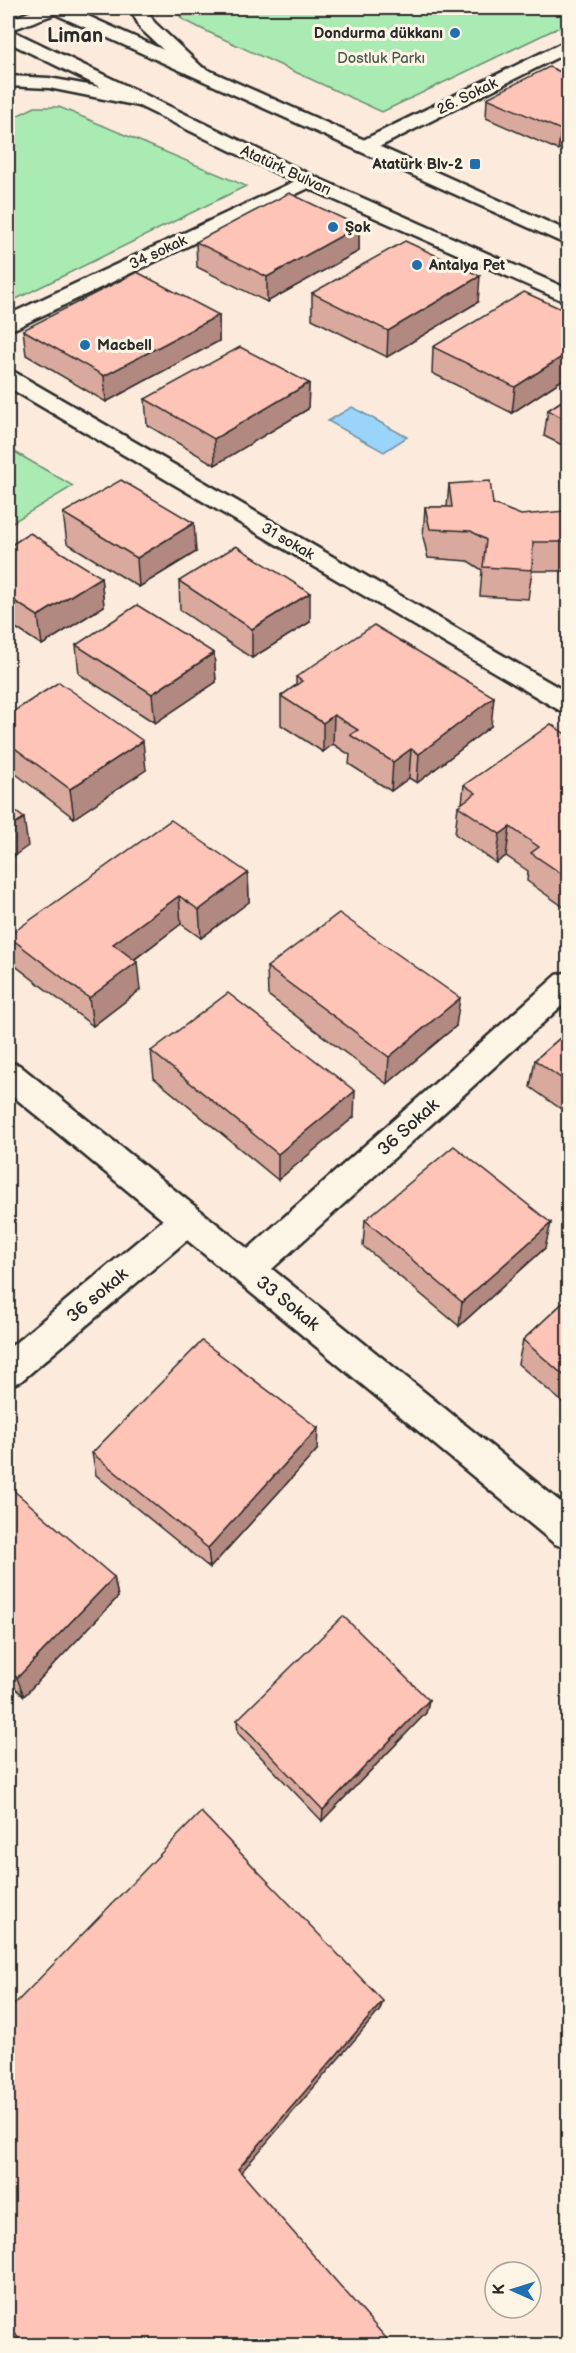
<svg xmlns="http://www.w3.org/2000/svg" width="576" height="2353" font-family="'Balsamiq Sans',sans-serif">
	<style>
		.green { fill: #aaebb3; stroke: #6a8b6f; stroke-width: 1.5 }
		.water { fill: #9ad4fa; stroke: #6e90a7; stroke-width: 1.5 }
		.lines { fill: none; stroke-linecap: round; stroke-linejoin: round }
		.street-casing { stroke: #2b2b2b; stroke-width: 5 }
		.secondary-casing { stroke: #2b2b2b; stroke-width: 5 }
		.primary-casing { stroke: #2b2b2b; stroke-width: 5 }
		.street { fill: #fcf5e5; fill-rule: evenodd }
		.secondary { fill: #fcf5e5; fill-rule: evenodd }
		.primary { fill: #fcf5e5; fill-rule: evenodd }
		.wall { fill: #daa99d; stroke: #2b2b2b; stroke-width: 1.5 }
		.shaded-wall { fill: #b28980; stroke: #2b2b2b; stroke-width: 1.5 }
		.building { fill: #fec4b7; stroke: #2b2b2b; stroke-width: 1.5 }
		.poi-dot { fill: #1f6fb2; stroke: #fcf5e5; stroke-width: 2 }
		.labels { text-anchor: middle; stroke-width: 6; stroke-linejoin: round; paint-order: stroke }
		.far-poi-label { font-size: 15px; font-weight: bold; fill: #2b2b2b; stroke: #fcf5e5; text-anchor: start }
		.far-park-label { font-size: 15px; fill: #4b5b4d; stroke: #fcf5e5 }
		.far-street-label { font-size: 15px; fill: #2b2b2b; stroke: #fcf5e5 }
		.street-label { font-size: 18px; fill: #2b2b2b; stroke: #fcf5e5 }
		.far-district-label { font-size: 20px; font-weight: bold; fill: #2b2b2b; stroke: #fcf5e5 }
	</style>
	<rect width="100%" height="100%" fill="#fcebdc"/>
	<filter id="ink" filterUnits="userSpaceOnUse"><feTurbulence type="fractalNoise" baseFrequency=".0167" numOctaves="2"/><feDisplacementMap in="SourceGraphic" scale="12" xChannelSelector="R" yChannelSelector="G"/><feConvolveMatrix kernelMatrix="1 2 1 2 8 2 1 2 1" color-interpolation-filters="sRGB"/></filter>
	<g filter="url(#ink)">
		<g class="green">
			<polygon points="174,8 568,8 568,23 382,112 206,31 182,19"/>
			<polygon points="35,107 59,107 246,186 8,303 8,120"/>
			<polygon points="8,448 73,486 8,525"/>
		</g>
		<polygon class="water" points="352,407 407,437 384,452 328,421"/>
		<g class="lines">
			<g class="street-casing">
				<g id="street">
					<polygon points="568,40 568,52 373,150 359,150 356,146 359,142"/>
					<polygon points="308,175 315,177 318,181 315,185 16,328 8,329 8,315"/>
					<polygon points="8,371 16,373 568,693 568,713 559,710 8,387"/>
					<polygon points="568,972 568,1000 272,1269 568,1508 568,1549 555,1544 187,1240 21,1381 8,1386 8,1349 163,1220 8,1092 8,1062 19,1065 248,1249 557,975"/>
				</g>
			</g>
			<g class="secondary-casing">
				<g id="secondary">
					<polygon points="130,8 146,8 154,22 201,66 204,70 201,74 189,74 141,29"/>
					<polygon points="8,76 49,78 139,94 146,96 148,100 146,104 139,106 49,88 8,86"/>
				</g>
			</g>
			<g class="primary-casing">
				<polygon id="primary" points="40,8 70,8 568,231 568,244 561,242 55,14 11,30 315,177 568,289 568,303 301,185 8,42 8,20"/>
			</g>
			<use href="#street" class="street"/>
			<use href="#secondary" class="secondary"/>
			<use href="#primary" class="primary"/>
		</g>
		<g class="wall">
			<polygon points="568,75 568,145 558,150 486,118 487,98"/>
			<polygon points="359,226 359,251 267,302 197,267 196,242"/>
			<polygon points="312,293 478,302 387,357 312,319"/>
			<polygon points="568,312 568,376 512,413 432,373 433,347"/>
			<polygon points="219,315 219,341 106,402 26,355 23,330"/>
			<polygon points="309,383 308,409 215,465 147,425 145,399"/>
			<polygon points="568,397 568,448 544,436 548,410"/>
			<polygon points="449,484 568,537 568,546 565,571 532,571 528,599 480,596 482,570 468,561 428,558 423,537 425,507 447,507"/>
			<polygon points="63,513 196,552 139,587 67,543"/>
			<polygon points="8,547 101,577 104,606 42,645 8,623"/>
			<polygon points="179,581 310,622 252,658 180,610"/>
			<polygon points="76,645 214,653 216,682 155,723 79,674"/>
			<polygon points="296,677 491,726 417,783 409,778 391,791 349,764 350,755 333,744 323,752 281,725 281,696 296,685"/>
			<polygon points="8,715 146,770 74,818 8,768"/>
			<polygon points="568,736 568,910 527,881 528,871 506,856 496,863 455,834 458,806 462,803 464,785"/>
			<polygon points="248,873 249,902 201,938 181,924 134,960 140,990 93,1026 13,964 8,936"/>
			<polygon points="267,967 456,1026 387,1084 268,995"/>
			<polygon points="568,1031 568,1114 530,1087 535,1060"/>
			<polygon points="151,1051 354,1117 278,1180 154,1078"/>
			<polygon points="365,1220 545,1248 459,1326 363,1246"/>
			<polygon points="568,1298 568,1407 518,1364 523,1340"/>
			<polygon points="317,1450 210,1568 96,1475 92,1453"/>
			<polygon points="8,1496 114,1577 118,1597 24,1696 8,1681"/>
			<polygon points="429,1700 426,1713 322,1821 238,1733 237,1720"/>
		</g>
		<g class="shaded-wall">
			<polygon points="568,126 568,145 558,150 561,130"/>
			<polygon points="359,226 359,251 267,302 267,277"/>
			<polygon points="480,276 478,302 387,357 388,331"/>
			<polygon points="219,315 219,341 106,402 104,376"/>
			<polygon points="568,353 568,376 512,413 515,387"/>
			<polygon points="309,383 308,409 215,465 214,439"/>
			<polygon points="194,523 196,552 139,587 137,558"/>
			<polygon points="101,577 104,606 42,645 38,616"/>
			<polygon points="310,593 310,622 252,658 252,629"/>
			<polygon points="214,653 216,682 155,723 152,694"/>
			<polygon points="494,697 491,726 417,783 419,754"/>
			<polygon points="334,715 333,744 323,752 323,723"/>
			<polygon points="143,741 146,770 74,818 70,789"/>
			<polygon points="411,749 409,778 391,791 393,762"/>
			<polygon points="24,818 28,846 8,860 8,828"/>
			<polygon points="510,827 506,856 496,863 500,834"/>
			<polygon points="248,873 249,902 201,938 199,910"/>
			<polygon points="179,896 181,924 117,972 113,944"/>
			<polygon points="137,962 140,990 93,1026 89,998"/>
			<polygon points="460,998 456,1026 387,1084 389,1057"/>
			<polygon points="355,1091 354,1117 278,1180 278,1154"/>
			<polygon points="551,1223 545,1248 459,1326 462,1302"/>
			<polygon points="318,1428 317,1450 210,1568 208,1548"/>
			<polygon points="114,1577 118,1597 24,1696 17,1678"/>
			<polygon points="429,1700 426,1713 322,1821 323,1810"/>
			<polygon points="383,2001 380,2010 239,2175 238,2169"/>
		</g>
		<g class="building">
			<polygon points="549,67 568,75 568,126 561,130 487,98"/>
			<polygon points="289,193 359,226 267,277 196,242"/>
			<polygon points="405,241 480,276 388,331 312,293"/>
			<polygon points="137,272 219,315 104,376 23,330"/>
			<polygon points="524,292 568,312 568,353 515,387 433,347"/>
			<polygon points="240,347 309,383 214,439 145,399"/>
			<polygon points="568,397 568,421 548,410"/>
			<polygon points="121,480 194,523 137,558 63,513"/>
			<polygon points="490,481 493,504 521,515 565,511 568,542 533,542 532,570 483,567 486,540 471,531 430,529 425,507 452,507 449,484"/>
			<polygon points="30,533 101,577 38,616 8,597 8,547"/>
			<polygon points="236,546 310,593 252,629 179,581"/>
			<polygon points="137,605 214,653 152,694 76,645"/>
			<polygon points="374,625 494,697 419,754 411,749 393,762 350,735 358,730 334,715 323,723 281,696 302,681 296,677"/>
			<polygon points="59,682 143,741 70,789 8,743 8,715"/>
			<polygon points="551,724 568,736 568,878 531,853 539,847 510,827 500,834 458,806 476,793 464,785"/>
			<polygon points="8,806 24,818 8,828"/>
			<polygon points="171,820 248,873 199,910 179,896 113,944 137,962 89,998 8,936"/>
			<polygon points="339,913 460,998 389,1057 267,967"/>
			<polygon points="228,993 355,1091 278,1154 151,1051"/>
			<polygon points="568,1031 568,1083 535,1060"/>
			<polygon points="454,1146 551,1223 462,1302 365,1220"/>
			<polygon points="568,1298 568,1379 523,1340"/>
			<polygon points="202,1341 318,1428 208,1548 92,1453"/>
			<polygon points="13,1490 114,1577 17,1678 8,1669 8,1496"/>
			<polygon points="343,1616 429,1700 323,1810 237,1720"/>
			<polygon points="201,1812 383,2001 238,2169 393,2346 24,2346 8,2324 8,2011"/>
		</g>
	</g>
	<g class="poi-dot">
		<circle cx="455" cy="33" r="6"/>
		<rect x="469" y="158" width="12" height="12" rx="3"/>
		<circle cx="333" cy="227" r="6"/>
		<circle cx="417" cy="265" r="6"/>
		<circle cx="85" cy="345" r="6"/>
	</g>
	<g class="labels">
		<g class="far-poi-label">
			<text x="443" y="38" text-anchor="end">Dondurma dükkanı</text>
			<text x="463" y="169" text-anchor="end">Atatürk Blv-2</text>
			<text x="345" y="232">Şok</text>
			<text x="429" y="270">Antalya Pet</text>
			<text x="97" y="350">Macbell</text>
		</g>
		<g class="far-park-label">
			<text x="381" y="63">Dostluk Parkı</text>
		</g>
		<g class="far-street-label">
			<text transform="translate(467 96) rotate(-26)" y="5">26. Sokak</text>
			<text transform="translate(286 170) rotate(25)" y="5">Atatürk Bulvarı</text>
			<text transform="translate(158 252) rotate(-25)" y="5">34 sokak</text>
			<text transform="translate(288 541) rotate(30)" y="5">31 sokak</text>
		</g>
		<g class="street-label">
			<text transform="translate(408 1127) rotate(-42)" y="6">36 Sokak</text>
			<text transform="translate(97 1295) rotate(-40)" y="6">36 sokak</text>
			<text transform="translate(288 1303) rotate(39)" y="6">33 Sokak</text>
		</g>
		<g class="far-district-label">
			<text x="75" y="42">Liman</text>
		</g>
	</g>
	<rect width="576" height="2353" fill="none" stroke="#fcf5e5" stroke-width="30"/>
	<rect x="15" y="15" width="546" height="2323" fill="none" stroke="#2b2b2b" stroke-width="2" filter="url(#ink)"/>
	<g transform="translate(513 2290) rotate(273)"><circle r="28" fill="#fcf5e5" stroke="#a8a49b" stroke-width="1.5"/>
	<path d="M0-4.5L10 22L0 15L-10 22Z" fill="#1f6fb2"/>
	<text y="-9" font-size="16" font-weight="bold" text-anchor="middle" fill="#2b2b2b">K</text>
	</g>
</svg>
